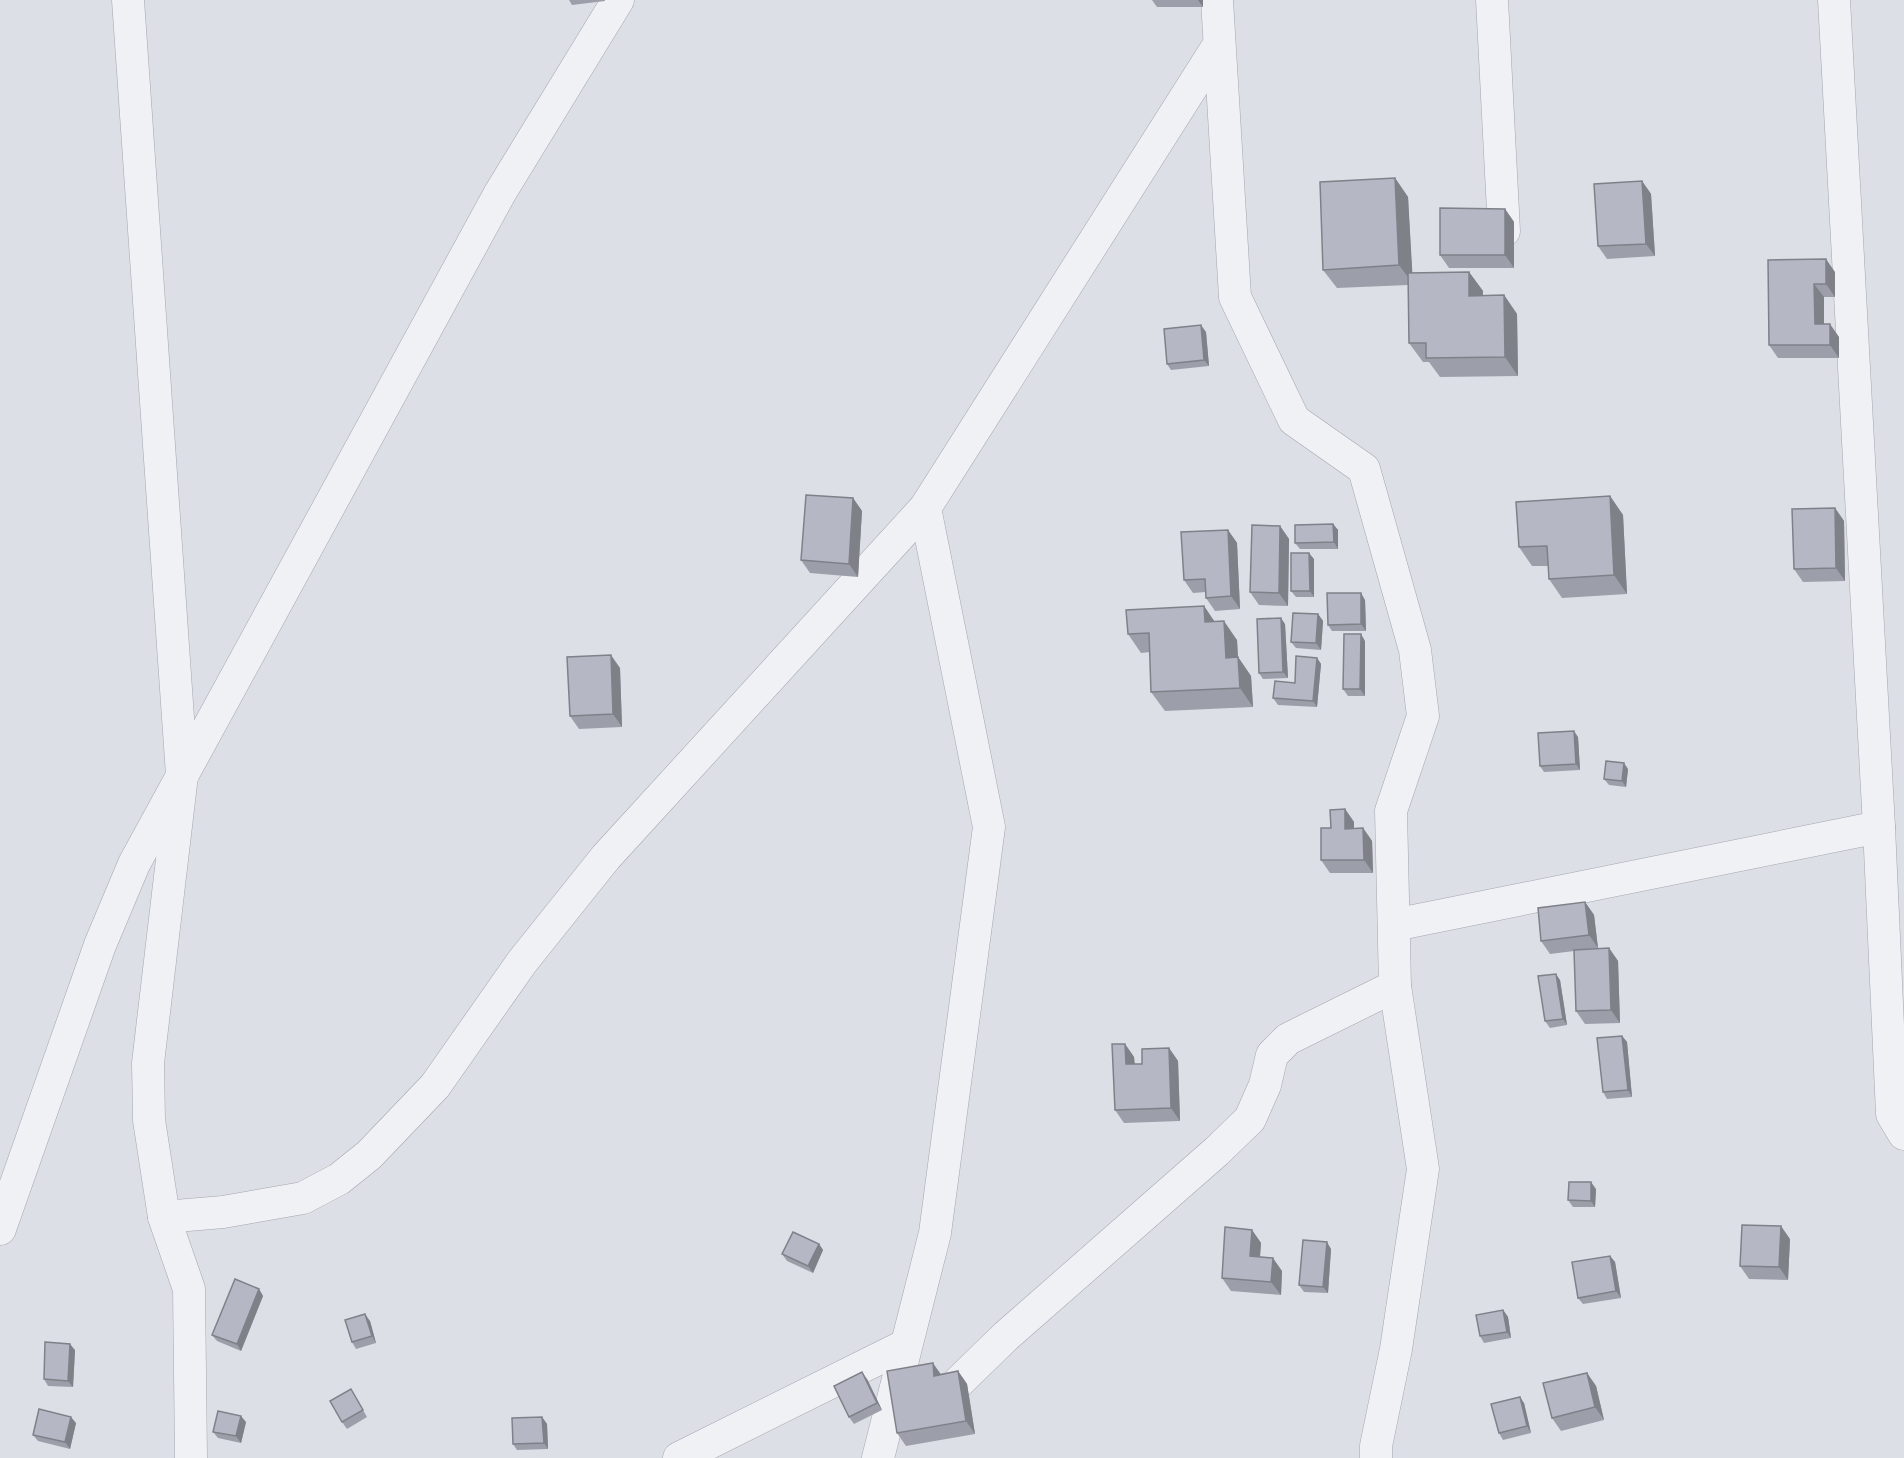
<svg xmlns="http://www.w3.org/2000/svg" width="1904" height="1458" font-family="Poppins,sans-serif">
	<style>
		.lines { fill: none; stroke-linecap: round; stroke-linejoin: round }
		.street-casing { stroke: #a3a5b1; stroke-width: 33 }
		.street { stroke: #f0f1f5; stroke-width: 32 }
		.wall { fill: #9c9ea9 }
		.shaded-wall { fill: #7f8189 }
		.building { fill: #b5b8c4; stroke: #7f8189; stroke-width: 1.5 }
	</style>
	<rect width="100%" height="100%" fill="#dddfe7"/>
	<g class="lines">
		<g class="street-casing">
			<g id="street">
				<polyline points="128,0 182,775 148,1063 149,1120 164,1217 189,1289 191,1458"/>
				<polyline points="1217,0 1235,297 1294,420 1364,469 1415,650 1423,716 1391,811 1395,986 1423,1169 1396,1349 1376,1446 1376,1458"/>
				<polyline points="1492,0 1504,231"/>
				<polyline points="1834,0 1879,827"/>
				<polyline points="1394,925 1879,827 1892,1114 1904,1134"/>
				<polyline points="164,1217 223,1212 303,1198 339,1179 369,1155 435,1086 522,962 606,857 925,508"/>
				<polyline points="0,1229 100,945 134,864 500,193 618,0"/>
				<polyline points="931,1409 1006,1336 1217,1151 1250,1119 1265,1085 1272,1055 1288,1039 1395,986"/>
				<polyline points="679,1458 906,1345"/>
				<polyline points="878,1458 935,1233 989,827 925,508 1218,46"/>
			</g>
		</g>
		<use href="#street" class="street"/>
	</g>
	<g class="wall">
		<polygon points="569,0 605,0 605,1 572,5"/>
		<polygon points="1152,0 1203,0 1203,7 1157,7"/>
		<polygon points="1395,178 1408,197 1412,273 1469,272 1483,291 1483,296 1504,295 1517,314 1518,376 1440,377 1429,362 1423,362 1409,343 1408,285 1337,288 1323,270"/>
		<polygon points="1642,181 1651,194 1655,256 1607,259 1598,246"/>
		<polygon points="1505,209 1514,222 1514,268 1449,268 1440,255"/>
		<polygon points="1768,260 1835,272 1835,297 1824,297 1824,324 1839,337 1839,358 1778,358 1769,345"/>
		<polygon points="1206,332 1209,366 1171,370 1167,364"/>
		<polygon points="1610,496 1623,515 1627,594 1562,598 1549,579 1548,566 1532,566 1519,547"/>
		<polygon points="853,498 862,511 858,577 810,573 801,560"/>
		<polygon points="1835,508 1844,521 1845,581 1803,582 1794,569"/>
		<polygon points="1333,524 1338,530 1338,549 1300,549 1295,543"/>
		<polygon points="1280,526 1289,539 1288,606 1259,605 1250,592"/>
		<polygon points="1228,530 1237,543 1240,609 1215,611 1206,598 1206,592 1193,593 1184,580"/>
		<polygon points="1314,559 1314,597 1296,597 1291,591"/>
		<polygon points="1365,600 1366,631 1332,631 1328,625"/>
		<polygon points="1204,606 1214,622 1237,640 1238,657 1251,676 1253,707 1165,711 1151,692 1150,652 1141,653 1128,634"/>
		<polygon points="1318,614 1323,621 1321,650 1296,648 1291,642"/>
		<polygon points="1285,624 1288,678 1263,679 1259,673"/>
		<polygon points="1365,641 1365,696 1348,696 1343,689"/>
		<polygon points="1317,658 1321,664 1317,707 1278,705 1273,698 1295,683"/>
		<polygon points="620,668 622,727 579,729 570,716"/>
		<polygon points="1578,737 1580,770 1544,772 1540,766"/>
		<polygon points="1628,769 1626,787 1609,785 1604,779"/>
		<polygon points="1345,809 1354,822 1354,828 1363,828 1372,841 1373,873 1330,873 1321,860 1331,828"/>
		<polygon points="1585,902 1594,915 1598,948 1591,949 1609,948 1618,961 1620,1023 1585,1024 1576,1011 1574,951 1550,954 1541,941"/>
		<polygon points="1560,980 1567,1025 1550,1028 1545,1021"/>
		<polygon points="1622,1036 1627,1042 1632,1097 1607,1099 1603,1092"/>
		<polygon points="1125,1044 1134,1057 1135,1064 1142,1064 1169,1048 1178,1061 1180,1121 1124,1123 1115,1110"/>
		<polygon points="1596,1189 1595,1207 1573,1207 1568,1200"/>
		<polygon points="1252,1230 1261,1243 1260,1257 1282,1271 1281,1295 1231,1291 1222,1278"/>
		<polygon points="1790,1239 1788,1280 1749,1279 1740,1266"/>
		<polygon points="819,1244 823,1250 813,1273 787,1261 782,1254"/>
		<polygon points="1331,1249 1328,1293 1304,1292 1299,1285"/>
		<polygon points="1610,1256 1615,1262 1621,1298 1583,1304 1578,1298"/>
		<polygon points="259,1289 263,1296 241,1351 217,1341 212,1335"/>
		<polygon points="1503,1310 1508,1317 1511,1338 1484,1343 1480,1336"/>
		<polygon points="370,1321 376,1343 356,1349 352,1342"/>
		<polygon points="75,1350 73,1387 48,1386 44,1379"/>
		<polygon points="958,1371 967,1384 975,1434 906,1446 897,1433 940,1374"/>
		<polygon points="1587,1373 1596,1386 1604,1420 1561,1431 1552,1418"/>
		<polygon points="867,1379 882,1410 854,1424 849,1417"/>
		<polygon points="351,1389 367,1417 347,1429 342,1422"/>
		<polygon points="1524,1403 1531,1433 1503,1440 1499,1433"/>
		<polygon points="542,1417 547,1424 548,1449 517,1450 513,1444"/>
		<polygon points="246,1422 241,1443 218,1438 213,1432"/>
		<polygon points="76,1423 70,1449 38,1441 33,1435"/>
	</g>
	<g class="shaded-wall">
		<polygon points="1198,0 1203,0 1203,7"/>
		<polygon points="1395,178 1408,197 1413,284 1399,265"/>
		<polygon points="1642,181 1651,194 1655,256 1646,244"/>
		<polygon points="1505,209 1514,222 1514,268 1505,255"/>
		<polygon points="1826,259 1835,272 1835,297 1826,284"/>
		<polygon points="1469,272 1483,291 1483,315 1469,296"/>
		<polygon points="1814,284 1824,297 1824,337 1815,324"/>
		<polygon points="1504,295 1517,314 1518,376 1505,357"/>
		<polygon points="1830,324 1839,337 1839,358 1830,345"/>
		<polygon points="1201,325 1206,332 1209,366 1204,360"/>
		<polygon points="1610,496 1623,515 1627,594 1614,575"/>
		<polygon points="853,498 862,511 858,577 849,564"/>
		<polygon points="1835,508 1844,521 1845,581 1836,568"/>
		<polygon points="1333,524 1338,530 1338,549 1334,542"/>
		<polygon points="1280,526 1289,539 1288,606 1279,593"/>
		<polygon points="1228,530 1237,543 1240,609 1231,596"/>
		<polygon points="1309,553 1314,559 1314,597 1310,591"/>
		<polygon points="1361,593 1365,600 1366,631 1361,624"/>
		<polygon points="1204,606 1217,625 1205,622"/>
		<polygon points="1318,614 1323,621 1321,650 1316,643"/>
		<polygon points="1281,618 1285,624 1288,678 1283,672"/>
		<polygon points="1224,621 1237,640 1239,677 1226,658"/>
		<polygon points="1361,634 1365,641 1365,696 1360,689"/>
		<polygon points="611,655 620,668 622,727 613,714"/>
		<polygon points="1238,657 1251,676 1253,707 1240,688"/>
		<polygon points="1317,658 1321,664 1317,707 1313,701"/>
		<polygon points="1574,731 1578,737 1580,770 1576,764"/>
		<polygon points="1624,763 1628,769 1626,787 1622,781"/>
		<polygon points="1345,809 1354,822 1354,842 1345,829"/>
		<polygon points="1363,828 1372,841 1373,873 1364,860"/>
		<polygon points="1585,902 1594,915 1598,948 1589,935"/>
		<polygon points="1609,948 1618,961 1620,1023 1611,1010"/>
		<polygon points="1556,974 1560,980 1567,1025 1563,1019"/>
		<polygon points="1622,1036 1627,1042 1632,1097 1628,1090"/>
		<polygon points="1125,1044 1134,1057 1135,1077 1126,1064"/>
		<polygon points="1169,1048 1178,1061 1180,1121 1171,1108"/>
		<polygon points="1591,1182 1596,1189 1595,1207 1591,1201"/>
		<polygon points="1781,1226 1790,1239 1788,1280 1779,1267"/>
		<polygon points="1252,1230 1261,1243 1259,1269 1250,1256"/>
		<polygon points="1327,1242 1331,1249 1328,1293 1323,1287"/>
		<polygon points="819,1244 823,1250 813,1273 808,1266"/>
		<polygon points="1610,1256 1615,1262 1621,1298 1616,1291"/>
		<polygon points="1273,1258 1282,1271 1281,1295 1271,1282"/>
		<polygon points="259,1289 263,1296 241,1351 237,1344"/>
		<polygon points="1503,1310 1508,1317 1511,1338 1507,1332"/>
		<polygon points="365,1314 370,1321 376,1343 372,1336"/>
		<polygon points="70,1344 75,1350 73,1387 68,1381"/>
		<polygon points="933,1363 942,1376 934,1376"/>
		<polygon points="958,1371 967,1384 975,1434 966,1421"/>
		<polygon points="862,1372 867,1379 882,1410 877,1403"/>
		<polygon points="1587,1373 1596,1386 1604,1420 1595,1407"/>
		<polygon points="1520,1397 1524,1403 1531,1433 1527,1426"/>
		<polygon points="241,1416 246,1422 241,1443 236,1436"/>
		<polygon points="71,1417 76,1423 70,1449 65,1442"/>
		<polygon points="542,1417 547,1424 548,1449 544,1443"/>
	</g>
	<g class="building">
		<polygon points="1395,178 1399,265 1323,270 1320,182"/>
		<polygon points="1642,181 1646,244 1598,246 1594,184"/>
		<polygon points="1440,208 1505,209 1505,255 1440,255"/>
		<polygon points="1826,259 1826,284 1814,284 1815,324 1830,324 1830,345 1769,345 1768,260"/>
		<polygon points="1469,272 1469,296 1504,295 1505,357 1426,358 1426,343 1409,343 1408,273"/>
		<polygon points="1201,325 1204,360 1167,364 1164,329"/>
		<polygon points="806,495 853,498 849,564 801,560"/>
		<polygon points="1610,496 1614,575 1549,579 1547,546 1519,547 1516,502"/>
		<polygon points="1835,508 1836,568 1794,569 1792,509"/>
		<polygon points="1333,524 1334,542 1295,543 1295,525"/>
		<polygon points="1252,525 1280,526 1279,593 1250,592"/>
		<polygon points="1228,530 1231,596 1206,598 1205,579 1184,580 1181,532"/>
		<polygon points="1291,553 1309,553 1310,591 1291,591"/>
		<polygon points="1327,593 1361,593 1361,624 1328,625"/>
		<polygon points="1204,606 1205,622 1224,621 1226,658 1238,657 1240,688 1151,692 1149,633 1128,634 1126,610"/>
		<polygon points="1293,613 1318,614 1316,643 1291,642"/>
		<polygon points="1281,618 1283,672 1259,673 1257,619"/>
		<polygon points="1344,634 1361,634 1360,689 1343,689"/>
		<polygon points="611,655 613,714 570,716 567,657"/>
		<polygon points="1296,656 1317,658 1313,701 1273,698 1275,681 1295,683"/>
		<polygon points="1574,731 1576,764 1540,766 1538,733"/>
		<polygon points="1606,761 1624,763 1622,781 1604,779"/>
		<polygon points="1345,809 1345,829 1363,828 1364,860 1321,860 1321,828 1331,828 1330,810"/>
		<polygon points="1585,902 1589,935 1541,941 1538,908"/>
		<polygon points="1609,948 1611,1010 1576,1011 1574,950"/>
		<polygon points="1556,974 1563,1019 1545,1021 1538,976"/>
		<polygon points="1622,1036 1628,1090 1603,1092 1597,1038"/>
		<polygon points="1112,1044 1125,1044 1126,1064 1142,1064 1142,1049 1169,1048 1171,1108 1115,1110"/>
		<polygon points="1569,1182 1591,1182 1591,1201 1568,1200"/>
		<polygon points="1742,1225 1781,1226 1779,1267 1740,1266"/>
		<polygon points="1225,1227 1252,1230 1250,1256 1273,1258 1271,1282 1222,1278"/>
		<polygon points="793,1232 819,1244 808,1266 782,1254"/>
		<polygon points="1303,1240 1327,1242 1323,1287 1299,1285"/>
		<polygon points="1610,1256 1616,1291 1578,1298 1572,1262"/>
		<polygon points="235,1279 259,1289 237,1344 212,1335"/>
		<polygon points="1503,1310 1507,1332 1480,1336 1476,1315"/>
		<polygon points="365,1314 372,1336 352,1342 345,1320"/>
		<polygon points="45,1342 70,1344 68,1381 44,1379"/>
		<polygon points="933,1363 934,1376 958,1371 966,1421 897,1433 887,1371"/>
		<polygon points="862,1372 877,1403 849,1417 834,1386"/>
		<polygon points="1587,1373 1595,1407 1552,1418 1543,1383"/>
		<polygon points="351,1389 363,1410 342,1422 330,1401"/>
		<polygon points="1520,1397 1527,1426 1499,1433 1491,1404"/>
		<polygon points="39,1409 71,1417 65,1442 33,1435"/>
		<polygon points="218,1411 241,1416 236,1436 213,1432"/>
		<polygon points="542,1417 544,1443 513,1444 512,1418"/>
	</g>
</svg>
